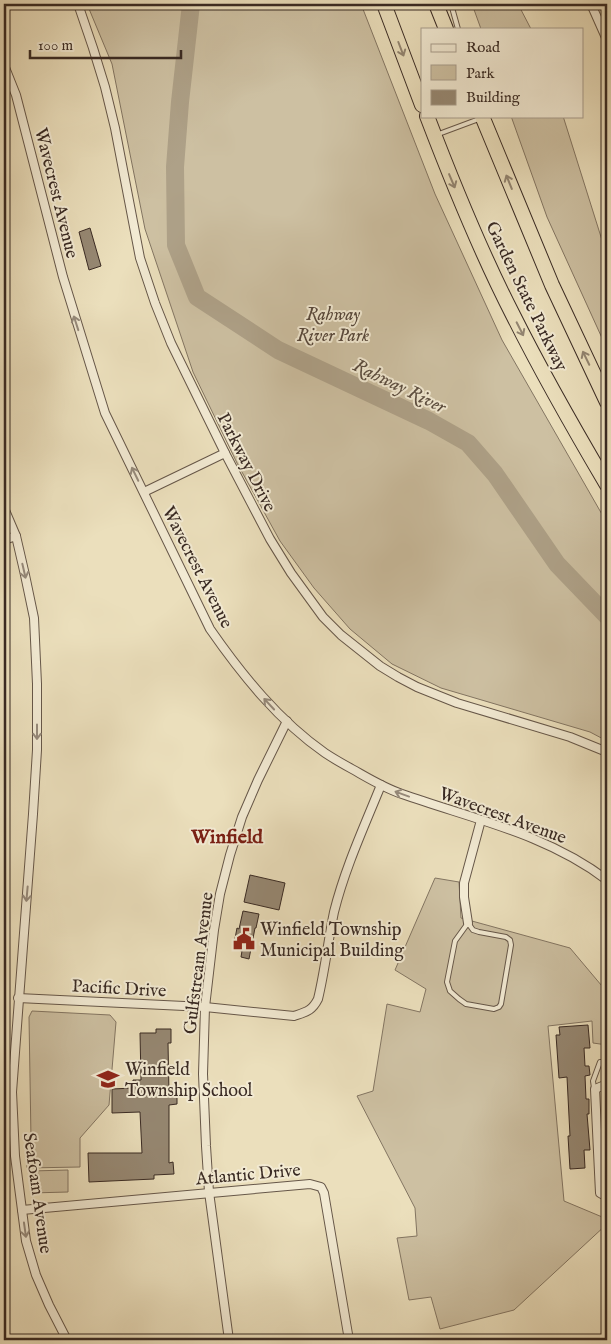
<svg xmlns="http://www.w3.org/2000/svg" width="611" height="1344" font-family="'IM FELL English',serif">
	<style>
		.green { fill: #cdc0a2; stroke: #837562 }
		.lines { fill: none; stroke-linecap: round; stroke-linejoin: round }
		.river { stroke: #aea188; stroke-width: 18 }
		.building { fill: #968873; stroke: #392a23 }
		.lane-casing { stroke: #665749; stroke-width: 6 }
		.street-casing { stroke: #665749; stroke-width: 10 }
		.highway-casing { stroke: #392a23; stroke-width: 16 }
		.lane { stroke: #f2ead3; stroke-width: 4 }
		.street { stroke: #f2ead3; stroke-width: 8 }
		.highway { stroke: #ebdfbc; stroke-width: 14 }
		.oneway { stroke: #928470 }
		.oneway2 { stroke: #968a7b }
		.labels { text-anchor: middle; stroke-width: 4; stroke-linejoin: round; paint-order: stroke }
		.street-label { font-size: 18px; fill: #392a23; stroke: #f2ead3 }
		.park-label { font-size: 18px; font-style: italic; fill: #57483c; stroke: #f2ead3 }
		.poi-label { font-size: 18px; fill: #392a23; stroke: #f2ead3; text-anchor: start }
		.water-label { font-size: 19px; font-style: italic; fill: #5c4e41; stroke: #f2ead3 }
		.quarter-label { font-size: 20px; font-weight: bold; fill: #7a1f14; stroke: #f2ead3 }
	</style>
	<rect width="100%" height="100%" fill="#ebdfbc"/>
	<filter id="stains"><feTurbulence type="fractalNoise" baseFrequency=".004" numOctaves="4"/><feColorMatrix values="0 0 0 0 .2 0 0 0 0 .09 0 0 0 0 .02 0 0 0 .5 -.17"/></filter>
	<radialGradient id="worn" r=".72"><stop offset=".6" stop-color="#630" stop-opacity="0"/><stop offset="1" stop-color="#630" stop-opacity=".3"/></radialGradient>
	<g class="green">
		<polygon points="87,4 361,4 435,194 502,340 607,523 607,741 590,732 441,688 392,664 350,629 314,588 280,541 237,463 193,372 145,229 112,64"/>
		<polygon points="472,4 518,4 531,29 481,29"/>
		<polygon points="511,116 563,116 607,256 607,349 547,217"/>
		<polygon points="435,878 459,882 461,918 570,948 607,992 607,1045 593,1043 592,1021 548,1026 564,1201 607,1219 607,1224 514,1310 440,1329 431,1297 409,1300 397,1238 417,1236 415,1208 357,1096 373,1091 387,1004 420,1012 426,989 395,970"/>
		<polygon points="32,1011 110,1015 116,1022 109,1105 80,1138 80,1167 27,1168 26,1139 31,1139 29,1017"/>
		<polygon points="68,1170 68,1192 31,1193 31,1171"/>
	</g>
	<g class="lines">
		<polyline class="river" points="191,4 180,102 175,167 176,245 197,297 278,350 429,421 468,443 495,474 557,564 607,616"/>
	</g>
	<g class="building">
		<polygon points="90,228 101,266 89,270 79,232"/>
		<polygon points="250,875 285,883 279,910 244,902"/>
		<polygon points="243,911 259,914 256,928 255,928 249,959 241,957 242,951 233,949 237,928 239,929"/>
		<polygon points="588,1025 590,1048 584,1048 585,1066 589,1066 590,1075 585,1076 586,1099 589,1099 589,1114 587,1114 590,1150 584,1150 585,1168 570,1169 568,1136 570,1136 567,1077 559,1078 556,1035 560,1035 559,1027"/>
		<polygon points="156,1029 171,1029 171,1043 168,1043 169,1094 177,1093 177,1104 169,1105 169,1163 173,1162 174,1174 154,1175 154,1179 89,1182 88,1153 142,1153 140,1112 112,1113 112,1089 133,1088 133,1080 141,1080 140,1033 156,1033"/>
	</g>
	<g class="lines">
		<g class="lane-casing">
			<g id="lane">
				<polyline points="451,4 458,29"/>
				<polyline points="436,135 479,119"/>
				<polygon points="468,923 473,930 479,932 506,937 510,940 511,945 501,1004 499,1007 494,1009 466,1004 459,999 450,991 447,982 455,941"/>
				<polyline points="594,1088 593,1081 600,1062 607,1062"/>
			</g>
		</g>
		<g class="street-casing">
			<g id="street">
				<polyline points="78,4 93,48 105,87 115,128 140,258 155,303 171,343 225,453 270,539 291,573 323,617 341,635 380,666 398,677 417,687 457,703 570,737 607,752"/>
				<polyline points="591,4 607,40"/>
				<path d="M4,65L16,95L63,277L105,413L210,629C242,675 279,721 325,753C334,759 343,764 352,769C368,778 384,788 402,794C473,819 547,834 607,880"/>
				<polyline points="144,492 225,453"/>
				<polyline points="4,508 16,536 25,575 34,618 37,684 37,750 33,814 12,1092 15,1156 26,1241 36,1275 49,1305 67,1340"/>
				<polyline points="4,540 16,536"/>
				<polyline points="468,923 464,897 464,883 481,820"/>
				<path d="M18,998L205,1007L294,1016C306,1012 312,1011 318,999C325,970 328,941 334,912C345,868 364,827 381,785"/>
				<polyline points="607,1084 595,1089 600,1193 607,1197"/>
				<polyline points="22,1210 310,1184 321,1187 324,1193 349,1340"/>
				<polyline points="229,1340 209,1192 206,1146 203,1074 205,1007 214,930 220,894 230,855 242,817 258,780 287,721"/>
			</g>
		</g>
		<g class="highway-casing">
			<g id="highway">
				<polyline points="384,4 422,105"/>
				<polyline points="436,4 446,29"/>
				<path d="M427,116C453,184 480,251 513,315C542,373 574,429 607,485"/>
				<polyline points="482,116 552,285 607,402"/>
			</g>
		</g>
		<use href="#lane" class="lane"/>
		<use href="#street" class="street"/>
		<use href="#highway" class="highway"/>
	</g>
	<defs><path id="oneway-shaft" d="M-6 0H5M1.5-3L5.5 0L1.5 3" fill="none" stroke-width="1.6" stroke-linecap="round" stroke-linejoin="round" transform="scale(1.25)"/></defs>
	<g class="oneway">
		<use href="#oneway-shaft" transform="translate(401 49) rotate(69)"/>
		<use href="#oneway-shaft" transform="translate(452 181) rotate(67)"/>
		<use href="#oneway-shaft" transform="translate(509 182) rotate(-112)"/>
		<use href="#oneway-shaft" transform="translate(520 329) rotate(63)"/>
		<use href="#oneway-shaft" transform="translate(586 358) rotate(-116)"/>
	</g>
	<g class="oneway2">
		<use href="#oneway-shaft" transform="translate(76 323) rotate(-108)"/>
		<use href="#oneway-shaft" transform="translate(135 474) rotate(-116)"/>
		<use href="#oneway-shaft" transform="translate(24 571) rotate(77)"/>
		<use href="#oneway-shaft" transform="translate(269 704) rotate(-133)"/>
		<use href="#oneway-shaft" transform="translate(37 732) rotate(90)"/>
		<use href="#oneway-shaft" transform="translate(402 794) rotate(-160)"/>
		<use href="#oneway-shaft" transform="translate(27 894) rotate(95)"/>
		<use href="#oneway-shaft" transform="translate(25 1230) rotate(82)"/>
	</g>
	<defs>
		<g id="civic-bare" transform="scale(1.725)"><path d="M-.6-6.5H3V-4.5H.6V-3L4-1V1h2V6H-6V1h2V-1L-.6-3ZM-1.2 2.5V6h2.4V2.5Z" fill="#8f2418" stroke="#f2ead3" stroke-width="2.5" paint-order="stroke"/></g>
		<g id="school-bare" transform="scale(1.725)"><path d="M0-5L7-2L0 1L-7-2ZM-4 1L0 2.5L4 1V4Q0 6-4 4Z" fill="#8f2418" stroke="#f2ead3" stroke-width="2.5" paint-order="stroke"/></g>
	</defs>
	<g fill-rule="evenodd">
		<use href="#civic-bare" x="244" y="939"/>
		<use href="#school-bare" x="108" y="1079"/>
	</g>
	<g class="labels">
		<g class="street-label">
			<text transform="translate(57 193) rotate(76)" y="6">Wavecrest Avenue</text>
			<text transform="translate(527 296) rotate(64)" y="6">Garden State Parkway</text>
			<text transform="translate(247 462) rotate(63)" y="6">Parkway Drive</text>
			<text transform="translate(198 567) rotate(63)" y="6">Wavecrest Avenue</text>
			<text transform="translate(503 815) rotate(20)" y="6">Wavecrest Avenue</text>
			<text transform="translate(198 963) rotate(-83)" y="6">Gulfstream Avenue</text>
			<text transform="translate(119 988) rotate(3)" y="6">Pacific Drive</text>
			<text transform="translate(248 1174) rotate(-5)" y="6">Atlantic Drive</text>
			<text transform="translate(38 1193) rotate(82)" y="6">Seafoam Avenue</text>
		</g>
		<g class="park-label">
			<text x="333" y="320">Rahway<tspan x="333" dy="21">River Park</tspan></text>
		</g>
		<g class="poi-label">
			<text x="260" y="935">Winfield Township<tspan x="260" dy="21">Municipal Building</tspan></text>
			<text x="125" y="1075">Winfield<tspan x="125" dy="21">Township School</tspan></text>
		</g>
		<g class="water-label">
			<text transform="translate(400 385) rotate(26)" y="7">Rahway River</text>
		</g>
		<g class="quarter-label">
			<text x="227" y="843">Winfield</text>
		</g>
	</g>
	<rect width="611" height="1344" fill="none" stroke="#ebdfbc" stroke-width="20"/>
	<rect x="5" y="5" width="601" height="1334" fill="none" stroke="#392a23" stroke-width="2.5"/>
	<rect x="10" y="10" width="591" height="1324" fill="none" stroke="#392a23"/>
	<rect x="421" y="28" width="162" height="90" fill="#f2ead3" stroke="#a89d8d"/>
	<rect x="431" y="44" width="25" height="8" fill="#f2ead3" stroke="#a89d8d"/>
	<text x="466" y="52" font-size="15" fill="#392a23">Road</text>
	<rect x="431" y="65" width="25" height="15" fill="#cdc0a2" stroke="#a89d8d"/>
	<text x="466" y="78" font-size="15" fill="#392a23">Park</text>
	<rect x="431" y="90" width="25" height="15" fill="#968873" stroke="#a89d8d"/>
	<text x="466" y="102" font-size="15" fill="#392a23">Building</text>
	<path d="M30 50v8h151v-8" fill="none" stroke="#392a23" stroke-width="2.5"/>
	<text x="38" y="50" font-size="15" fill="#392a23" stroke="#f2ead3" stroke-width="4" paint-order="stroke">100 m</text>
	<rect width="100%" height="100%" filter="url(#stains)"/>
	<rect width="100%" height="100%" fill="url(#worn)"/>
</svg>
